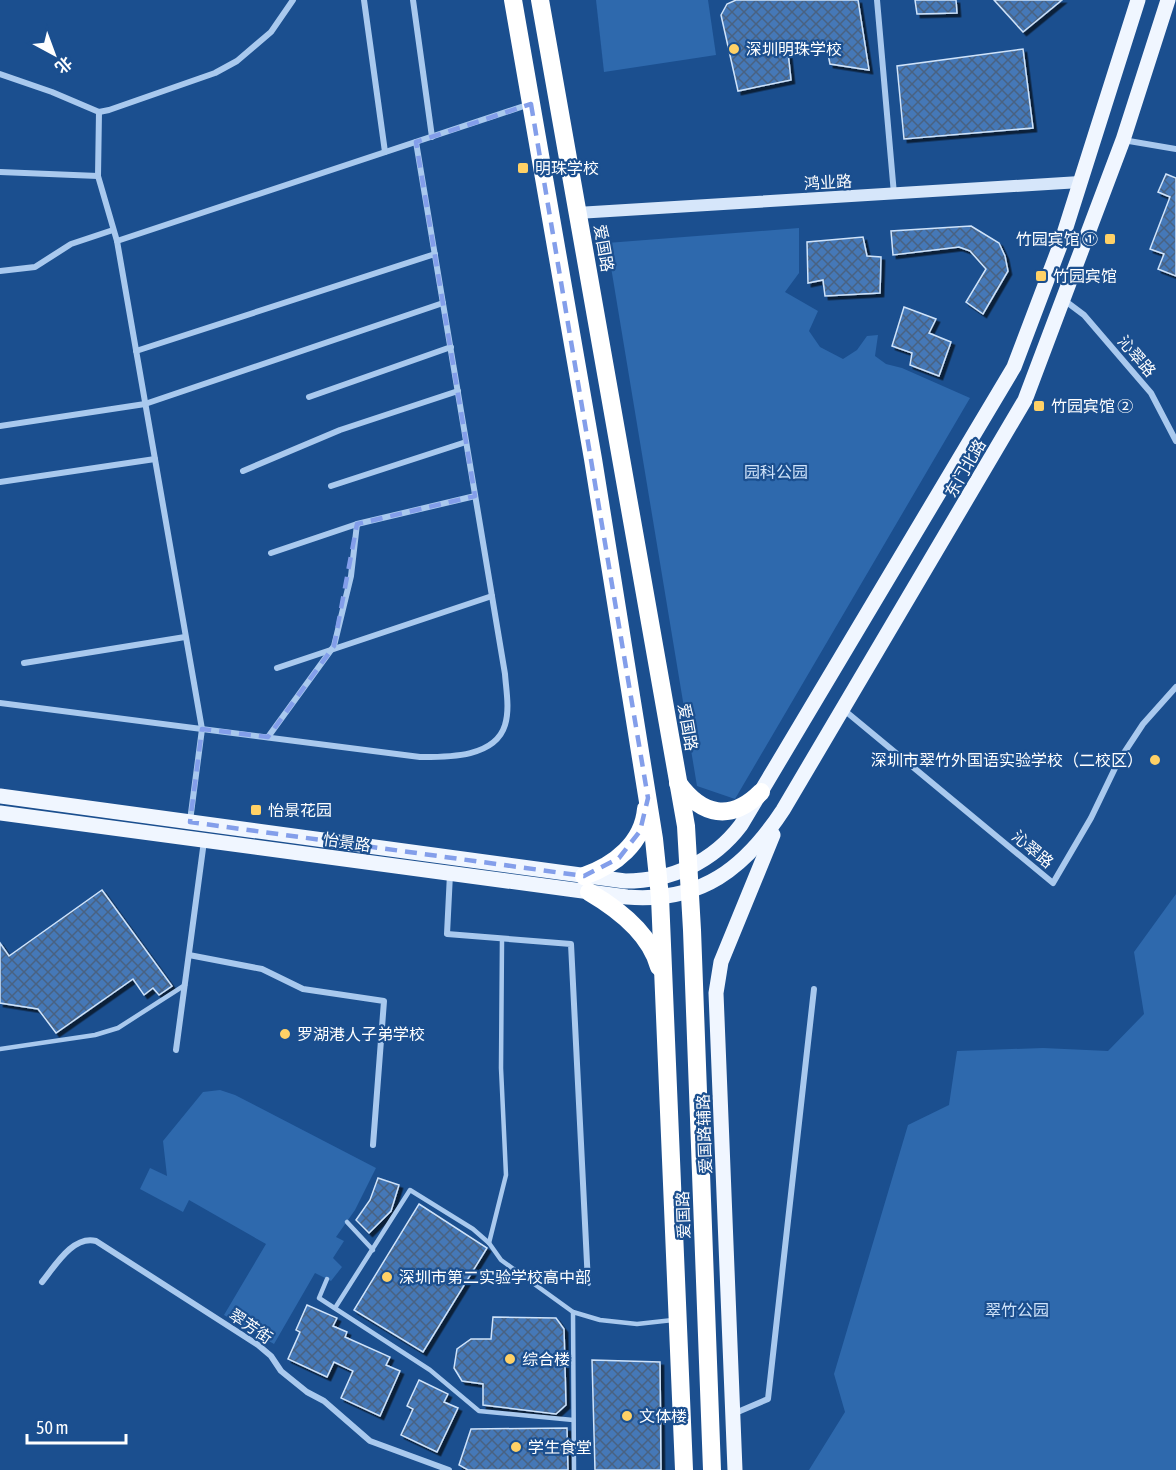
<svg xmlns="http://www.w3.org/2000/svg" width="1176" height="1470" font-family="'Asap Condensed','Noto Sans SC',sans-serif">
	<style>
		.green { fill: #2e69ad }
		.building { fill: url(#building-cross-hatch); stroke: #cfe3fa; stroke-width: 1.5; filter: url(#shadow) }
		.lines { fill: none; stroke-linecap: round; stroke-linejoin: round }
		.lane { stroke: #a9c9ee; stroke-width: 4.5 }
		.street { stroke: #a9c9ee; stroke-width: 6 }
		.secondary { stroke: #d6e6fa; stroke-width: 12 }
		.primary { stroke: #f0f6ff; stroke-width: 15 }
		.highway { stroke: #fff; stroke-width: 18 }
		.marked { fill: none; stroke: #839eea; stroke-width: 4.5; stroke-dasharray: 12 8; stroke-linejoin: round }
		.poi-dot { fill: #ffd166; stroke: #1b4f8f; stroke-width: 2 }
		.labels { text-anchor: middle; stroke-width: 4.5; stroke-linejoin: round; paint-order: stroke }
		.poi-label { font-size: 16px; fill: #fff; stroke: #1b4f8f; text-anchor: start }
		.street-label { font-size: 16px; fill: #fff; stroke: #1b4f8f }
		.park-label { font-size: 16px; fill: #cfe3fa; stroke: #1b4f8f }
	</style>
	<defs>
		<pattern id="building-cross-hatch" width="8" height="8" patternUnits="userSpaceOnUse" patternTransform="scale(1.5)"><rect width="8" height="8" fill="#4478b7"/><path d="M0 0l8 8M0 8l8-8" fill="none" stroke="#486282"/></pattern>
		<filter id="shadow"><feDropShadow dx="3.5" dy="3.5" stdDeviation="0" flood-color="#0009"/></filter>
	</defs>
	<rect width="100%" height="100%" fill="#1b4f8f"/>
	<g class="green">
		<polygon points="596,0 708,0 716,55 604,72"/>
		<polygon points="799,228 799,273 785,292 818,311 809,331 820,347 843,359 857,350 867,336 878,335 875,356 886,364 902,368 970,398 735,799 697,786 607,243"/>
		<polygon points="1176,894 1176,1470 809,1470 845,1412 834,1374 908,1125 949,1105 957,1051 1043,1048 1108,1051 1144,1014 1134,952"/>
		<polygon points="220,1090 235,1095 376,1168 355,1210 336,1237 344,1241 333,1258 342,1267 331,1281 315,1273 274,1344 224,1315 266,1244 189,1200 183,1212 140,1189 150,1168 167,1176 163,1141 203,1092"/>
	</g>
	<g class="building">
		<polygon points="736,0 858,0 869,70 830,64 826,44 788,52 791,80 738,91 721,15 727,4"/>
		<polygon points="915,0 956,0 957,13 917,14"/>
		<polygon points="994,0 1062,0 1023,32"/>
		<polygon points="1023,49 1033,128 904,139 897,66"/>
		<polygon points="1166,174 1176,178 1176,276 1158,269 1164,254 1150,249 1170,197 1158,192"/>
		<polygon points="971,226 999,243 1005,256 1008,271 983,314 966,302 986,269 970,251 959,247 893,255 891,231"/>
		<polygon points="863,237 867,256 881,257 880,293 825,296 823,280 808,283 807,242"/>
		<polygon points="904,307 936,319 929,333 951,342 939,376 910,365 912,353 892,346"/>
		<polygon points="102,890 172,986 159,995 153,988 144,995 133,979 56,1033 38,1009 0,1003 0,943 9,956"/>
		<polygon points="378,1178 399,1185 391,1211 369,1233 356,1220 370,1200"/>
		<polygon points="419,1204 487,1248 423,1352 354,1310"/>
		<polygon points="307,1305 337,1318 333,1326 347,1332 345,1337 390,1357 386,1365 400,1371 380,1416 341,1398 353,1371 334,1362 327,1377 288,1359 300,1332 296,1330"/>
		<polygon points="493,1317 556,1318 564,1329 566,1405 556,1414 483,1405 483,1384 462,1381 454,1368 457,1349 471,1339 491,1339"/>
		<polygon points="592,1360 660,1362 661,1470 595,1470"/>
		<polygon points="419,1380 448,1394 444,1402 458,1408 437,1452 401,1435 413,1409 407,1406"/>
		<polygon points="567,1428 568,1470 468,1470 459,1465 471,1429"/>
	</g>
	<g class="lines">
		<g class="lane">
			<polyline points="0,1049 95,1035 118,1028 185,985"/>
			<polyline points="347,1222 373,1250"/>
			<polyline points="489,1243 506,1175 501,1068 502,939"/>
			<polyline points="327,1279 319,1298 430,1370 479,1411 573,1420"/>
			<polyline points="335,1308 410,1190 473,1229 489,1243 501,1260 573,1312 600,1320 637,1324 673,1320"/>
			<polyline points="573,1312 574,1470"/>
		</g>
		<g class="street">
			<polyline points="364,0 385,152"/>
			<polyline points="413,0 432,137"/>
			<polyline points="877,0 894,194"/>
			<polyline points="0,74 52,92 99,112 109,110 215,73 237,61 271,32 293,0"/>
			<polyline points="99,112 98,176 117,241 202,729 190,821"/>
			<polyline points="1123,140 1176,149"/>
			<polyline points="0,172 98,176"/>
			<polyline points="117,241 530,104"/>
			<polyline points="0,271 35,267 71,244 113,230"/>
			<polyline points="1064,300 1084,315 1151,393 1176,441"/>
			<polyline points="136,351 435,254"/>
			<polyline points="309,397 451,347"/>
			<polyline points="0,426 145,404 443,303"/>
			<polyline points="243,471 340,430 458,391"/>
			<polyline points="0,482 155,459"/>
			<polyline points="331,486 466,442"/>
			<polyline points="271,553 357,524 475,496"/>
			<polyline points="24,663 185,637"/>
			<polyline points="277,668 492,596"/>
			<path d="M0,703L420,757C447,757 495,758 505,725C510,709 506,689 505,674L416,142"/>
			<polyline points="844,710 1053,883 1091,818 1118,762 1143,724 1176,687"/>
			<polyline points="268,737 334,646 351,576 357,524"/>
			<polyline points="450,874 447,934 571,944 588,1283"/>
			<polyline points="189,955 262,969 303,989 384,1001 373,1145"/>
			<polyline points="176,1050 204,841"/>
			<path d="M42,1282C55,1266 73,1235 96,1241L258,1345L271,1356L281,1371L307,1392L324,1401L370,1441L449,1470"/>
			<polyline points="733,1414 768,1399 814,989"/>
		</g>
		<polyline class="secondary" points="577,213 1080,182"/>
		<g class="primary">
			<path d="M0,796L625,881C672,881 713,862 741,825L1014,367L1061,243L1138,0"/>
			<path d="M0,813L627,897C701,903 745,868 783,810L1025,400L1123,140L1168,0"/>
			<polyline points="735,1470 716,993 721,962 773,835"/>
		</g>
		<g class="highway">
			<polyline points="513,0 593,459 654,839 660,897 684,1470"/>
			<polyline points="540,0 686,826 692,930 712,1470"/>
			<path d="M678,783C702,816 731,822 761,792"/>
			<path d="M584,876C615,865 643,843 646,809"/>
			<path d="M589,892C618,909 650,933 659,967"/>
		</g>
	</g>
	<path class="marked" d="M531,104L648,798L640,831L619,858L584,876L190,822L202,729L268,737L334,646L357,524L475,496L416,142Z"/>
	<g class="poi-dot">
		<circle cx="734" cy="49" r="6"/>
		<rect x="517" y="162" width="12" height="12" rx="3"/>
		<rect x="1104" y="233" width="12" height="12" rx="3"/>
		<rect x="1035" y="270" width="12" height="12" rx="3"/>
		<rect x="1033" y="400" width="12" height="12" rx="3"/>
		<circle cx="1155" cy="760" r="6"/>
		<rect x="250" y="804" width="12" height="12" rx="3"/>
		<circle cx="285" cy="1034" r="6"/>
		<circle cx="387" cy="1277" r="6"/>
		<circle cx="510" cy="1359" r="6"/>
		<circle cx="627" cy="1416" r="6"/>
		<circle cx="516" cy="1447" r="6"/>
	</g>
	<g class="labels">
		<g class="poi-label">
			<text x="746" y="55">深圳明珠学校</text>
			<text x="535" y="174">明珠学校</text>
			<text x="1098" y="245" text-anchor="end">竹园宾馆 ①</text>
			<text x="1053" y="282">竹园宾馆</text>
			<text x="1051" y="412">竹园宾馆 ②</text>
			<text x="1143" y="766" text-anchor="end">深圳市翠竹外国语实验学校（二校区）</text>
			<text x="268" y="816">怡景花园</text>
			<text x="297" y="1040">罗湖港人子弟学校</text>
			<text x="399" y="1283">深圳市第二实验学校高中部</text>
			<text x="522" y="1365">综合楼</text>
			<text x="639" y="1422">文体楼</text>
			<text x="528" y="1453">学生食堂</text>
		</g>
		<g class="street-label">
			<text transform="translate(828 182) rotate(-3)" y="6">鸿业路</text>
			<text transform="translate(604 248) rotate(80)" y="6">爱国路</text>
			<text transform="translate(1137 356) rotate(49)" y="6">沁翠路</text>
			<text transform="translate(965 468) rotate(-60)" y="6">东门北路</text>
			<text transform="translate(688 727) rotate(80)" y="6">爱国路</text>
			<text transform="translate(347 842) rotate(8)" y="6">怡景路</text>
			<text transform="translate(1033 849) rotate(40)" y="6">沁翠路</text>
			<text transform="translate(704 1134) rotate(-92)" y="6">爱国路辅路</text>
			<text transform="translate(683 1215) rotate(-92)" y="6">爱国路</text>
			<text transform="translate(251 1326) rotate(34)" y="6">翠芳街</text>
		</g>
		<g class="park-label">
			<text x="776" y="478">园科公园</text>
			<text x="1017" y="1316">翠竹公园</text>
		</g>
	</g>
	<g transform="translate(54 54) rotate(139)" stroke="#1b4f8f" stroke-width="4.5" paint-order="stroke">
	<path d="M0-4.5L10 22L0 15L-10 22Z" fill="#ffffff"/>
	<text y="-9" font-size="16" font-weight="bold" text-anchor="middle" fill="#ffffff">北</text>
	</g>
	<path d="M27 1434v9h99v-9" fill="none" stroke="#ffffff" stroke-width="3"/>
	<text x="36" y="1434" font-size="18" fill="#ffffff" stroke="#1b4f8f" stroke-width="4.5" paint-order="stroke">50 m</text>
</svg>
